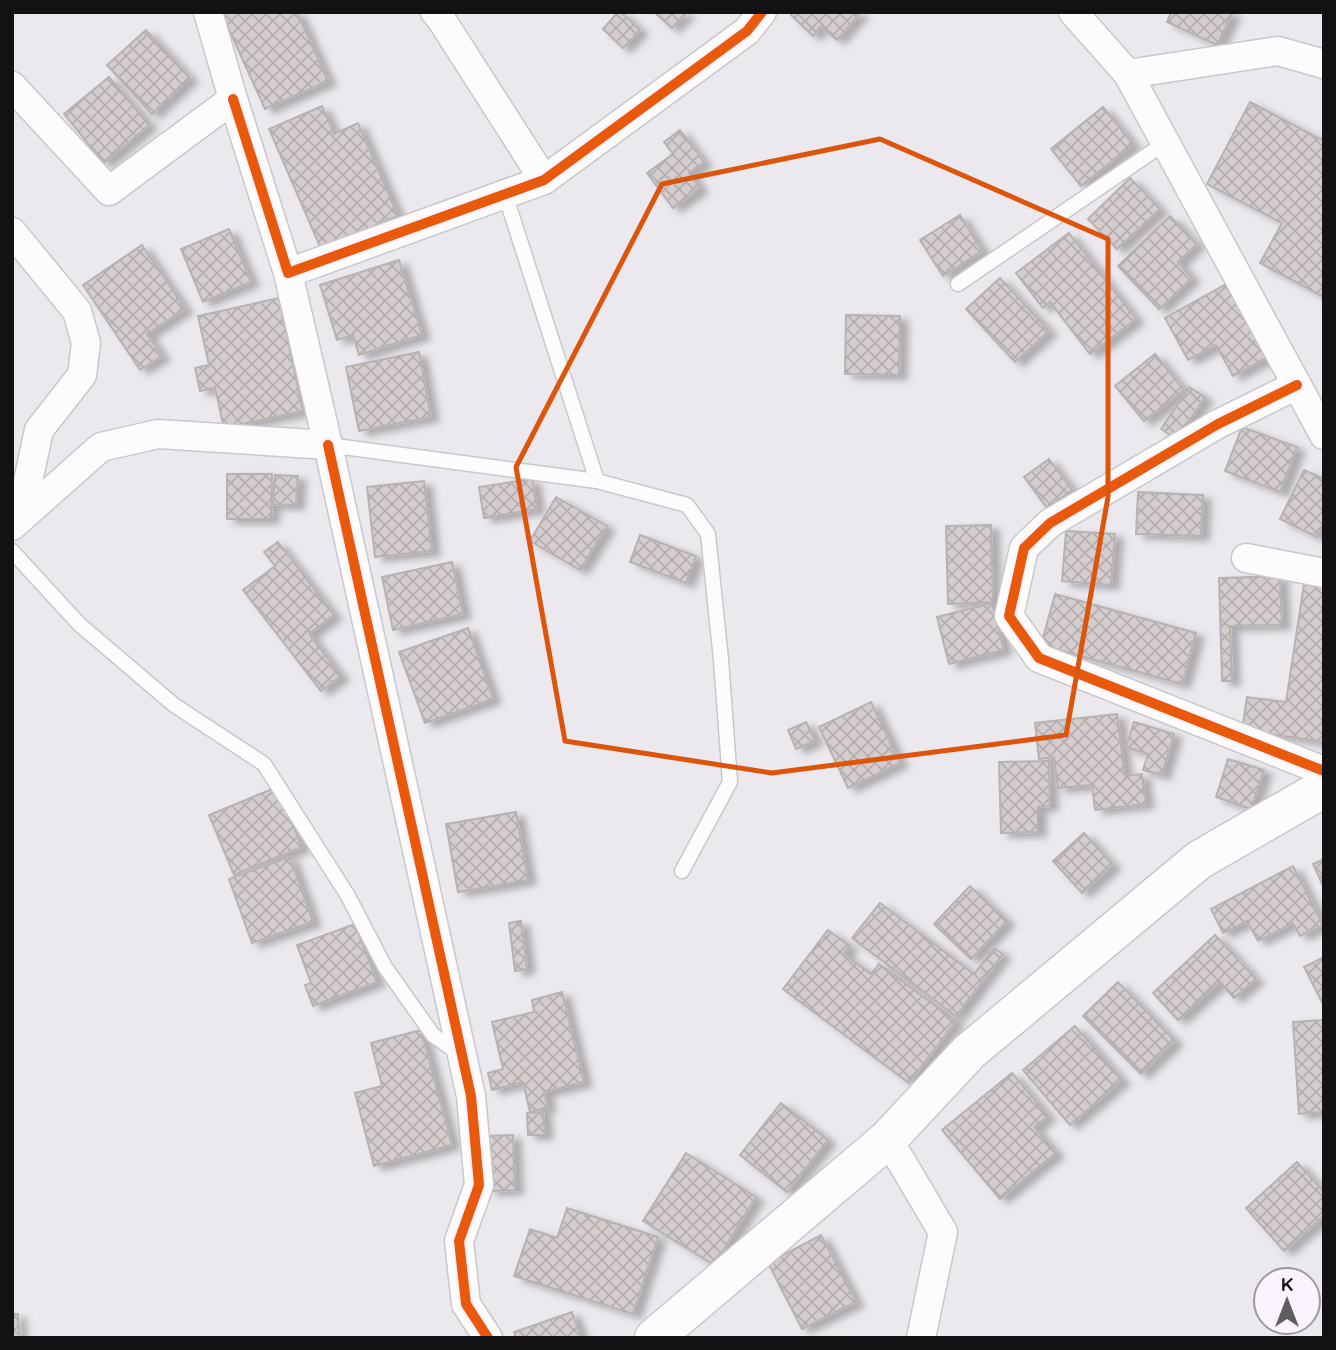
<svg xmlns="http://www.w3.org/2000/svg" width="1336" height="1350" font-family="Quicksand,sans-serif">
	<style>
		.building { fill: url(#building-cross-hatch); stroke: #b6b2b4; stroke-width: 2; filter: url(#shadow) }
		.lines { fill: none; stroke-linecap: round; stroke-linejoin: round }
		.lane-casing { stroke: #cac7cb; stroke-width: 17 }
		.street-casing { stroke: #cac7cb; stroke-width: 31 }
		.secondary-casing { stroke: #cac7cb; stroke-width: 41 }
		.lane { stroke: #fcfcfc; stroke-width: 14 }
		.street { stroke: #fcfcfc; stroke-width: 28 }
		.secondary { stroke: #fcfcfc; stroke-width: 38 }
		.cycleway-casing { stroke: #fbf3fe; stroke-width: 15 }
		.cycleway { stroke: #e8590c; stroke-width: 10 }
		.marked { fill: none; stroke: #dd550c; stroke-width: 5; stroke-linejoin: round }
	</style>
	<defs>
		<pattern id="building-cross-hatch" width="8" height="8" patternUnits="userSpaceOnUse" patternTransform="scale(1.75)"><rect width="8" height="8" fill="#d4cccd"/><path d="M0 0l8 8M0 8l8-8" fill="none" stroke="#b5aeaf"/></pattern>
		<filter id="shadow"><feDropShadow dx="8" dy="4.5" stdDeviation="3.5" flood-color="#0004"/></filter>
	</defs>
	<rect width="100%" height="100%" fill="#ece9ee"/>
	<g class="building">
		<polygon points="221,12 297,12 328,81 265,109"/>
		<polygon points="618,12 621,12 640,30 623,48 603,29"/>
		<polygon points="654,12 687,12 672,28"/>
		<polygon points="793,12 861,12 837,40 821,26 813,36 791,15"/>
		<polygon points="1171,12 1233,12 1217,45 1167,22"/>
		<polygon points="146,30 190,78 152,114 107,65"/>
		<polygon points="109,77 149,125 104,163 64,114"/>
		<polygon points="1250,102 1324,141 1324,297 1260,263 1282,223 1207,184"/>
		<polygon points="322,106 334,134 358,123 398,216 321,249 269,129"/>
		<polygon points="1103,107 1133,144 1081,186 1051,149"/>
		<polygon points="680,130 704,162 689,173 700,188 673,208 647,173 673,154 664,142"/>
		<polygon points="1130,178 1160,209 1117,249 1088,219"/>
		<polygon points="960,215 982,251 943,276 920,240"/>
		<polygon points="1170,216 1197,244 1178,262 1192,278 1159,309 1118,266"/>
		<polygon points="229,229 251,282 203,302 181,249"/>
		<polygon points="1069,233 1136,319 1090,354 1050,302 1043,308 1016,273"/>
		<polygon points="142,245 185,309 147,334 162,356 140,370 83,285"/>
		<polygon points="399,260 422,335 359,355 353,335 337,340 320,285"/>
		<polygon points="1000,278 1049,331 1015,362 966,309"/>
		<polygon points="1228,283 1268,357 1233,376 1216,345 1188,360 1165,318"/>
		<polygon points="279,298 303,411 224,428 215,388 200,391 195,368 209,365 198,316"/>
		<polygon points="846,315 900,316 899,375 845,374"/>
		<polygon points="419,352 431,417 359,431 346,367"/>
		<polygon points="1155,354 1184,390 1144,421 1115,386"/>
		<polygon points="1189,387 1205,397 1177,439 1161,429"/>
		<polygon points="1242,427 1297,447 1280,492 1225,471"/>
		<polygon points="1049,459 1072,490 1047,508 1024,477"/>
		<polygon points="1304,470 1324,479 1324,523 1317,537 1280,519"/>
		<polygon points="227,474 272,474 271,519 227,519"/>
		<polygon points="275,475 298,476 296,505 273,504"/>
		<polygon points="532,479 537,509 484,518 479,487"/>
		<polygon points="424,481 432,551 375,557 367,487"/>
		<polygon points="1138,492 1203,495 1201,536 1136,534"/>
		<polygon points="556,497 607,526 580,570 530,541"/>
		<polygon points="991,525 993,602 948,604 946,526"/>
		<polygon points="1066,531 1115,534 1111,585 1062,581"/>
		<polygon points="640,535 696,556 686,583 630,562"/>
		<polygon points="278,542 334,615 309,634 341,676 321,691 243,590 275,566 264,552"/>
		<polygon points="452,562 463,614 393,630 382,577"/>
		<polygon points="1280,576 1282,625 1230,626 1232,681 1222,681 1219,578"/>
		<polygon points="1304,584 1324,587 1324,742 1242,730 1247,697 1286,702"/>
		<polygon points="1055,594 1196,633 1182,684 1041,645"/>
		<polygon points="992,603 1004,650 949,664 937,617"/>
		<polygon points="468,628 493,699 425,723 399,652"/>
		<polygon points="871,702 900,763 848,788 819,727"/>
		<polygon points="1117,714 1125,776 1142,774 1146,804 1095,810 1092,785 1058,788 1054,757 1039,759 1035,723"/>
		<polygon points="806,722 815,741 796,749 788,730"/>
		<polygon points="1134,722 1174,734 1162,775 1143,770 1148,754 1126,747"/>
		<polygon points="1228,759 1264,770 1251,809 1216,797"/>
		<polygon points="1049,761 1050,806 1038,807 1038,832 1001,833 999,762"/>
		<polygon points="277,787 302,847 234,875 209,815"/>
		<polygon points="516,812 528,880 458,892 446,824"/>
		<polygon points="1084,833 1113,865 1082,893 1053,861"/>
		<polygon points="290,857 313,922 252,943 229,879"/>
		<polygon points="1324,859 1324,888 1313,864"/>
		<polygon points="1293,866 1323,925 1300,936 1293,923 1258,941 1247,921 1223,933 1211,909"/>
		<polygon points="970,886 1007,921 971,959 934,924"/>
		<polygon points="880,903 974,974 994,948 1003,954 956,1016 852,938"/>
		<polygon points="521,921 527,969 515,971 509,923"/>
		<polygon points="355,924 377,982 313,1006 305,985 311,983 297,945"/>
		<polygon points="828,930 850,946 844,954 871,974 879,964 956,1021 909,1083 783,989"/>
		<polygon points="1215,935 1256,979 1234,998 1220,982 1178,1020 1153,993"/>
		<polygon points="1324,957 1324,1006 1304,967"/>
		<polygon points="1118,982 1175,1041 1141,1074 1083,1016"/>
		<polygon points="562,992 584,1082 544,1092 548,1107 530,1112 523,1082 492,1090 488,1073 503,1069 492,1022 534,1012 532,1000"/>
		<polygon points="1324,1020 1324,1112 1299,1114 1293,1022"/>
		<polygon points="1075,1026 1122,1080 1070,1125 1023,1070"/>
		<polygon points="421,1030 452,1145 374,1166 355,1093 382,1086 371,1043"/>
		<polygon points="1012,1073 1048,1116 1034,1127 1056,1153 1000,1199 942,1130"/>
		<polygon points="781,1103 828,1140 787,1192 740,1155"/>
		<polygon points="543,1112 545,1135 528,1135 527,1113"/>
		<polygon points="513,1135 515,1190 489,1191 486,1136"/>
		<polygon points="686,1153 756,1197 714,1265 643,1221"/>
		<polygon points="1297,1162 1324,1192 1324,1216 1284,1251 1246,1208"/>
		<polygon points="567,1208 658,1237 633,1314 514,1276 530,1229 557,1238"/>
		<polygon points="821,1235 856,1302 802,1329 768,1263"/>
		<polygon points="572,1312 581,1338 516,1338 514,1332"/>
		<polygon points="12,1314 18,1314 19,1338 12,1338"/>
	</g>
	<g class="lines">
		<g class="lane-casing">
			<g id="lane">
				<polyline points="505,194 597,481"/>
				<polyline points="958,284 1165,143"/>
				<polyline points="328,445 597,481 687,505 708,534 721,660 730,782 682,871"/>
				<polyline points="12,551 79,624 174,705 264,764 348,896 385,967 433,1035 461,1055"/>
			</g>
		</g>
		<g class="street-casing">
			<g id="street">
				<polyline points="435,12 441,19 544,180"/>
				<polyline points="1073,12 1128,74 1324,435"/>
				<polyline points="1128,74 1278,51 1324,64"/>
				<polyline points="12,86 109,191 233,99 208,12"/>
				<polyline points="233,99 288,273 544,180 747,31 762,12"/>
				<polyline points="12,232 77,311 86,343 82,375 39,430 20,519"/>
				<polyline points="1297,385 1218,424 1050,523 1024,548 1009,616 1039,658 1324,771"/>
				<polyline points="328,445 471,1096 479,1185 459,1241 466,1304 488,1338"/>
				<polyline points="12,526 101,447 158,434 328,445 288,273"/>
				<polyline points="1246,558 1324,573"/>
				<polyline points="888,1139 943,1232 921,1338"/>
			</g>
		</g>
		<g class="secondary-casing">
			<polyline id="secondary" points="654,1338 888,1139 969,1052 1199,860 1324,788"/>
		</g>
		<use href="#lane" class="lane"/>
		<use href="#street" class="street"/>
		<use href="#secondary" class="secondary"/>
		<g class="cycleway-casing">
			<g id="cycleway">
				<polyline points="233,99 288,273 544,180 747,31 762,12"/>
				<polyline points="1297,385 1218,424 1050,523 1024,548 1009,616 1039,658 1324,771"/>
				<polyline points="328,445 471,1096 479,1185 459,1241 466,1304 488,1338"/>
			</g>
		</g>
		<use href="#cycleway" class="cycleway"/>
	</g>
	<path class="marked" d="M880,139L1108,239V497L1066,735L772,773L565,741L516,467L662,184Z"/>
	<rect width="1336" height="1350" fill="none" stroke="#141115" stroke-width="28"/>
	<g transform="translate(1287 1301)"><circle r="33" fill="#fbf3fe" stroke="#9f99a1" stroke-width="2"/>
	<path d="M0-5L12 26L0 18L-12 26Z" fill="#605d61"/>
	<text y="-10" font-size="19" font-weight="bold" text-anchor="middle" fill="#141115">K</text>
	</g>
</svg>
